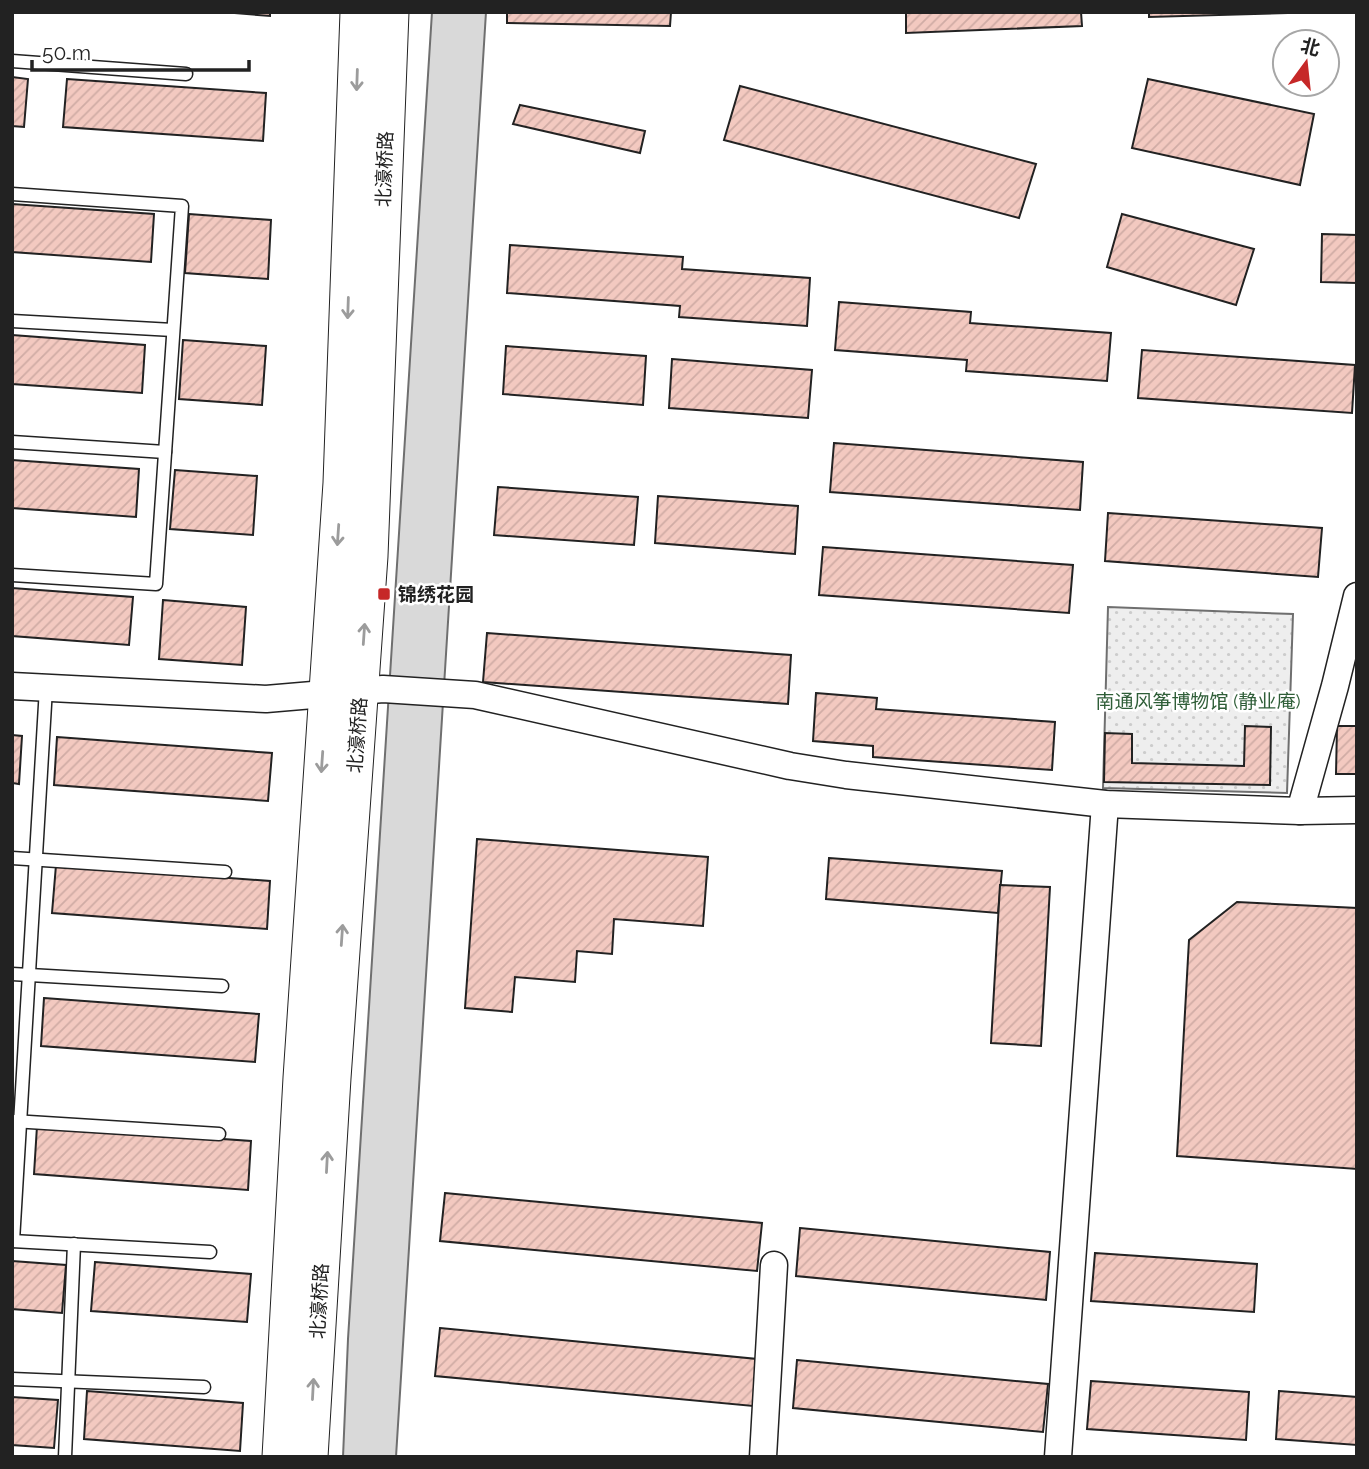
<svg xmlns="http://www.w3.org/2000/svg" width="1369" height="1469" font-family="Raleway,'Noto Sans SC',sans-serif">
	<style>
		.park { fill: url(#park-dots); stroke: #6f6f6f; stroke-width: 2 }
		.water { fill: #d9d9d9; stroke: #6f6f6f; stroke-width: 2 }
		.building { fill: url(#building-hatch); stroke: #222; stroke-width: 2 }
		.lines { fill: none; stroke-linecap: round; stroke-linejoin: round }
		.lane-casing { stroke: #222; stroke-width: 15 }
		.street-casing { stroke: #222; stroke-width: 29 }
		.secondary-casing { stroke: #222; stroke-width: 39 }
		.lane { stroke: #fff; stroke-width: 12 }
		.street { stroke: #fff; stroke-width: 26 }
		.secondary { stroke: #fff; stroke-width: 37 }
		.oneway { stroke: #9c9c9c }
		.poi-dot { fill: #c62828; stroke: #fff; stroke-width: 2.5 }
		.labels { text-anchor: middle; stroke-width: 5; stroke-linejoin: round; paint-order: stroke }
		.street-label { font-size: 19px; fill: #222; stroke: #fff }
		.poi-label { font-size: 19px; font-weight: bold; fill: #222; stroke: #fff; text-anchor: start }
		.park-label { font-size: 19px; fill: #2f5e38; stroke: #fff }
	</style>
	<defs>
		<pattern id="park-dots" width="8" height="8" patternUnits="userSpaceOnUse" patternTransform="scale(1.75)"><rect width="8" height="8" fill="#eee"/><path d="M2 2h.1M6 6h.1" fill="none" stroke="#ccc" stroke-width="1.8" stroke-linecap="round"/></pattern>
		<pattern id="building-hatch" width="6" height="6" patternUnits="userSpaceOnUse" patternTransform="scale(1.75)"><rect width="6" height="6" fill="#f3c9c0"/><path d="M-1 1l2-2M0 6l6-6M5 7l2-2" fill="none" stroke="#d0aca5"/></pattern>
	</defs>
	<rect width="100%" height="100%" fill="#fff"/>
	<polygon class="park" points="1108,607 1293,614 1287,793 1103,788"/>
	<polygon class="water" points="432,12 486,12 396,1457 343,1457 348,1339"/>
	<g class="building">
		<polygon points="222,12 270,12 270,16"/>
		<polygon points="507,12 671,12 670,26 507,23"/>
		<polygon points="906,12 1081,12 1082,26 906,33"/>
		<polygon points="1149,12 1324,12 1149,17"/>
		<polygon points="12,77 28,79 24,127 12,126"/>
		<polygon points="67,79 266,93 263,141 63,127"/>
		<polygon points="1148,79 1314,114 1300,185 1132,148"/>
		<polygon points="740,86 1036,164 1019,218 724,140"/>
		<polygon points="520,105 645,131 640,153 513,124"/>
		<polygon points="12,204 154,214 151,262 12,252"/>
		<polygon points="189,214 271,220 268,279 185,273"/>
		<polygon points="1122,214 1254,249 1236,305 1107,267"/>
		<polygon points="1322,234 1357,235 1357,283 1321,282"/>
		<polygon points="510,245 683,257 682,269 810,278 807,326 679,317 680,306 507,293"/>
		<polygon points="839,302 971,312 970,323 1111,333 1107,381 966,371 967,360 835,350"/>
		<polygon points="12,335 145,345 142,393 12,384"/>
		<polygon points="183,340 266,346 262,405 179,399"/>
		<polygon points="506,346 646,356 643,405 503,394"/>
		<polygon points="1142,350 1355,365 1352,413 1138,398"/>
		<polygon points="672,359 812,370 808,418 669,408"/>
		<polygon points="834,443 1083,462 1080,510 830,492"/>
		<polygon points="12,460 139,469 136,517 12,508"/>
		<polygon points="175,470 257,476 253,535 170,529"/>
		<polygon points="498,487 638,497 634,545 494,535"/>
		<polygon points="658,496 798,506 795,554 655,543"/>
		<polygon points="1108,513 1322,528 1318,577 1105,561"/>
		<polygon points="823,547 1073,565 1069,613 819,595"/>
		<polygon points="12,588 133,597 129,645 12,636"/>
		<polygon points="163,600 246,607 242,665 159,659"/>
		<polygon points="487,633 791,655 788,704 483,682"/>
		<polygon points="816,693 877,698 876,709 1055,722 1052,770 873,757 873,746 813,741"/>
		<polygon points="1245,726 1271,727 1270,785 1104,782 1105,733 1132,734 1132,763 1244,766"/>
		<polygon points="1337,726 1357,726 1357,774 1336,774"/>
		<polygon points="12,735 22,736 19,784 12,783"/>
		<polygon points="57,737 272,753 268,801 54,785"/>
		<polygon points="477,839 708,857 703,926 614,919 612,954 577,951 575,982 515,977 512,1012 465,1008"/>
		<polygon points="829,858 1002,871 998,913 826,899"/>
		<polygon points="56,865 270,881 267,929 52,913"/>
		<polygon points="1000,885 1050,887 1041,1046 991,1043"/>
		<polygon points="1237,902 1357,908 1357,1169 1177,1156 1189,940"/>
		<polygon points="44,998 259,1014 255,1062 41,1046"/>
		<polygon points="37,1126 251,1141 248,1190 34,1174"/>
		<polygon points="445,1193 762,1223 757,1271 440,1241"/>
		<polygon points="800,1228 1050,1252 1046,1300 796,1276"/>
		<polygon points="1095,1253 1257,1264 1254,1312 1091,1301"/>
		<polygon points="12,1261 66,1265 62,1313 12,1309"/>
		<polygon points="95,1262 251,1274 247,1322 91,1311"/>
		<polygon points="440,1328 757,1359 753,1406 435,1376"/>
		<polygon points="797,1360 1048,1384 1043,1432 793,1408"/>
		<polygon points="1091,1381 1249,1392 1246,1440 1087,1429"/>
		<polygon points="87,1391 243,1403 240,1451 84,1439"/>
		<polygon points="1279,1391 1357,1397 1357,1445 1276,1439"/>
		<polygon points="12,1397 58,1400 54,1448 12,1445"/>
	</g>
	<g class="lines">
		<g class="lane-casing">
			<g id="lane">
				<polyline points="12,61 186,74"/>
				<polyline points="12,194 182,206 156,584 12,575"/>
				<polyline points="12,321 173,330"/>
				<polyline points="12,442 165,452"/>
				<polyline points="12,858 225,872"/>
				<polyline points="12,974 222,986"/>
				<polyline points="13,1121 219,1134"/>
				<polyline points="12,1241 210,1252"/>
				<polyline points="13,1241 46,688"/>
				<polyline points="12,1379 204,1387"/>
				<polyline points="65,1457 74,1244"/>
			</g>
		</g>
		<g class="street-casing">
			<g id="street">
				<polyline points="12,686 266,699 383,689 475,695 790,766 846,775 1105,804 1300,811 1357,810"/>
				<polyline points="1300,811 1335,686 1357,596"/>
				<polyline points="763,1457 774,1265"/>
				<polyline points="1058,1457 1105,804"/>
			</g>
		</g>
		<g class="secondary-casing">
			<g id="secondary">
				<polyline points="281,1457 302,1078 342,483 359,12"/>
				<polyline points="309,1457 332,1078 369,556 390,12"/>
			</g>
		</g>
		<use href="#lane" class="lane"/>
		<use href="#street" class="street"/>
		<use href="#secondary" class="secondary"/>
	</g>
	<defs><path id="oneway-shaft" d="M-6 0H5M1.5-3L5.5 0L1.5 3" fill="none" stroke-width="1.6" stroke-linecap="round" stroke-linejoin="round" transform="scale(1.75)"/></defs>
	<g class="oneway">
		<use href="#oneway-shaft" transform="translate(357 80) rotate(92)"/>
		<use href="#oneway-shaft" transform="translate(348 308) rotate(92)"/>
		<use href="#oneway-shaft" transform="translate(338 535) rotate(94)"/>
		<use href="#oneway-shaft" transform="translate(364 634) rotate(-86)"/>
		<use href="#oneway-shaft" transform="translate(322 762) rotate(94)"/>
		<use href="#oneway-shaft" transform="translate(342 935) rotate(-86)"/>
		<use href="#oneway-shaft" transform="translate(327 1162) rotate(-87)"/>
		<use href="#oneway-shaft" transform="translate(313 1389) rotate(-87)"/>
	</g>
	<rect class="poi-dot" x="377" y="587" width="14" height="14" rx="3.5"/>
	<g class="labels">
		<g class="street-label">
			<text transform="translate(384 169) rotate(-88)" y="7">北濠桥路</text>
			<text transform="translate(357 735) rotate(-86)" y="7">北濠桥路</text>
			<text transform="translate(319 1301) rotate(-87)" y="7">北濠桥路</text>
		</g>
		<g class="poi-label">
			<text x="398" y="601">锦绣花园</text>
		</g>
		<g class="park-label">
			<text x="1198" y="708">南通风筝博物馆 (静业庵)</text>
		</g>
	</g>
	<rect width="1369" height="1469" fill="none" stroke="#222222" stroke-width="28"/>
	<g transform="translate(1306 63) rotate(15)"><circle r="33" fill="#ffffff" stroke="#a7a7a7" stroke-width="2"/>
	<path d="M0-5L12 26L0 18L-12 26Z" fill="#c62828"/>
	<text y="-10" font-size="19" font-weight="bold" text-anchor="middle" fill="#222222">北</text>
	</g>
	<path d="M32 60v10h217v-10" fill="none" stroke="#222222" stroke-width="3.5"/>
	<text x="42" y="60" font-size="21" fill="#222222" stroke="#ffffff" stroke-width="5" paint-order="stroke">50 m</text>
</svg>
